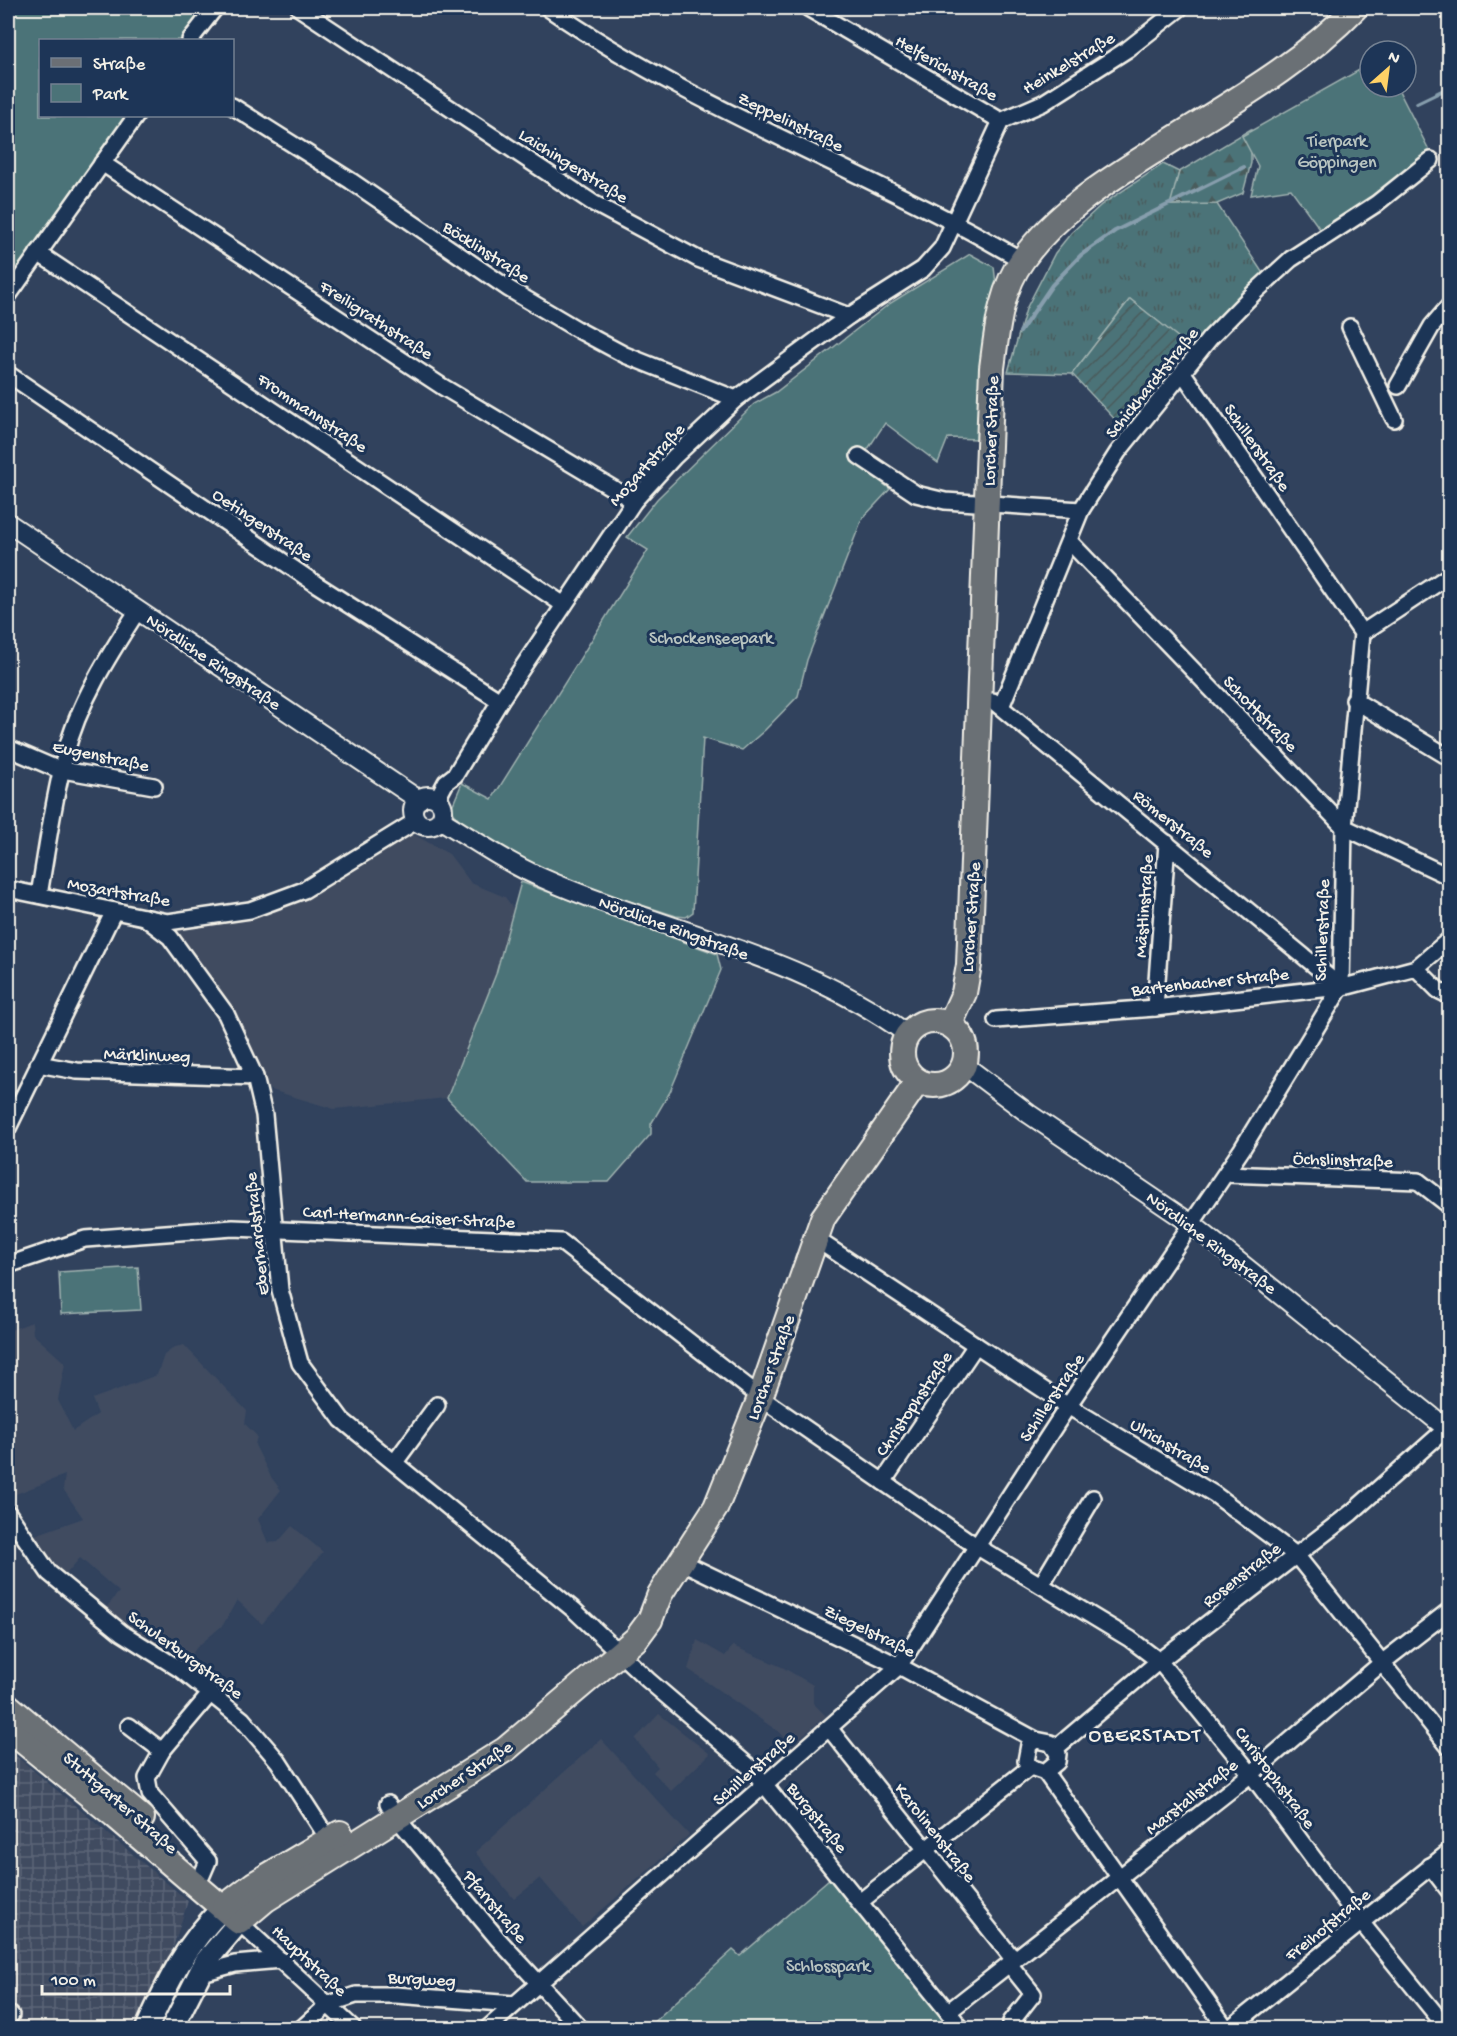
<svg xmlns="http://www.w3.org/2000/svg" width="1457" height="2036" font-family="'Gochi Hand',sans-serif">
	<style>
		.built { fill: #3f4b61 }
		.industrial { fill: url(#industrial-grid) }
		.grass { fill: url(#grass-tufts); stroke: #a0b2b0; stroke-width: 1.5 }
		.forest { fill: url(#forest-firs); stroke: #a0b2b0; stroke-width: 1.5 }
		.park { fill: #4b7378; stroke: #a0b2b0; stroke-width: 1.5 }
		.garden { fill: url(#garden-furrows); stroke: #a0b2b0; stroke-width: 1.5 }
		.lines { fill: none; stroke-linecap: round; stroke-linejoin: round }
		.stream { stroke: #879ead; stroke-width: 4 }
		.minor-casing { stroke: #f4f1e8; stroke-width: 20 }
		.tertiary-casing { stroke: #f4f1e8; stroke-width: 22 }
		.secondary-casing { stroke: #f4f1e8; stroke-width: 26 }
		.primary-casing { stroke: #f4f1e8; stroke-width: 28 }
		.minor { stroke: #1d3557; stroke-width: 15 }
		.tertiary { stroke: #1d3557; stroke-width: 18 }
		.secondary { stroke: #1d3557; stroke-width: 21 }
		.primary { stroke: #6b6f75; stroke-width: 24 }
		.labels { text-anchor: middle; stroke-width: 6; stroke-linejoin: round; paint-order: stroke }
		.street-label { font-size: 18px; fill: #f4f1e8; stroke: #1d3557 }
		.park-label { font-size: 18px; fill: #b9c5c1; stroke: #1d3557 }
		.quarter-label { font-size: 21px; letter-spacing: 1.5px; fill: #f4f1e8; stroke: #1d3557 }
	</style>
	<defs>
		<pattern id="industrial-grid" width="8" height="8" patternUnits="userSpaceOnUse" patternTransform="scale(1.5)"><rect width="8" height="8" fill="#3f4b61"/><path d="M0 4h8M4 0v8" fill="none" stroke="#5b6578"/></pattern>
		<pattern id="grass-tufts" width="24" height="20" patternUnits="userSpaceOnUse" patternTransform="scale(1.5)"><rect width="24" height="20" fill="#4b7378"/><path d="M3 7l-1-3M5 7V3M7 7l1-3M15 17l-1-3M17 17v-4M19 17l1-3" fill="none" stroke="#4a5b5c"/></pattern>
		<pattern id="forest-firs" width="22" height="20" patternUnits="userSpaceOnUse" patternTransform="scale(1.5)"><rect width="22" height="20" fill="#4b7378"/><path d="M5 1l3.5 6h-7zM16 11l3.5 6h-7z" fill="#4a5b5c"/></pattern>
		<pattern id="garden-furrows" width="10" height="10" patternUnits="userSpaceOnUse" patternTransform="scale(1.5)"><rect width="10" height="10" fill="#4b7378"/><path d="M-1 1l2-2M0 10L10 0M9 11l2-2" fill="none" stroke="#4a5b5c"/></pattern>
	</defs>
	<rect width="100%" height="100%" fill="#31425d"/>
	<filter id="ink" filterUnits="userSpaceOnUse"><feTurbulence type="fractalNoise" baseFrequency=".0167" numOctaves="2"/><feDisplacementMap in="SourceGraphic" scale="12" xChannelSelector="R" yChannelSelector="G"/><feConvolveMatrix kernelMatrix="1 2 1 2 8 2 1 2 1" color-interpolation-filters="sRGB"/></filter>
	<g filter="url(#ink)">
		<g class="built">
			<polygon points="402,828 449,854 471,883 505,897 514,909 496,974 447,1098 334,1109 258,1086 250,1066 172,941 182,920 304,890"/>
			<polygon points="32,1322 33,1334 65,1363 58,1400 73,1431 98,1414 92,1399 157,1375 164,1355 175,1347 184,1345 247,1411 245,1424 257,1436 255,1445 271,1477 281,1490 258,1519 268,1543 278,1542 292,1526 323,1552 262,1624 237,1600 223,1625 197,1647 181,1670 100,1615 119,1592 80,1558 59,1582 24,1539 83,1518 63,1489 65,1475 8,1497 8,1331"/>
			<polygon points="697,1640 725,1656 733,1646 782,1667 813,1685 813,1703 826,1716 790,1746 779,1732 688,1669"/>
			<polygon points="659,1714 710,1754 671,1791 653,1772 658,1767 635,1739"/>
			<polygon points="601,1739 689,1835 582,1927 540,1878 514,1899 475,1852"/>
		</g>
		<polygon class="industrial" points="8,1749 188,1901 172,1951 137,2028 8,2028"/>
		<polygon class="grass" points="1163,164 1179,172 1171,205 1217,204 1264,275 1194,350 1130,299 1072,374 1008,372 1026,309 1055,253 1071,233 1101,205"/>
		<polygon class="forest" points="1251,129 1251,163 1243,193 1217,204 1170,205 1179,172"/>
		<g class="park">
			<polygon points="8,8 208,8 184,40 40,40 40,116 130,116 8,286"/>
			<polygon points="1370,64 1370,87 1397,87 1431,154 1322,232 1291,189 1251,195 1258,166 1242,136"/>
			<path d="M970,254L994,267L996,284L985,325L978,439L948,438L938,463L885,423L858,464L890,489L862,519L807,660L798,696L765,730L742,750L703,738L693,912L686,917L676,916C621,898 480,858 451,809L462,783L492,799L648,550L627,537L657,499L754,404L776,392L889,304Z"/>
			<polygon points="521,882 717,954 721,970 670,1092 651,1124 651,1134 609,1182 527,1182 447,1098 496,974"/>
			<polygon points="138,1267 141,1310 61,1314 59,1272"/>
			<polygon points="837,1872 961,2028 647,2028 733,1950 740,1956"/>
		</g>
		<polygon class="garden" points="1130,299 1194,350 1124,429 1072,374"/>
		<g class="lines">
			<g class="stream">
				<polyline points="1417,103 1450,87"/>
				<polyline points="1020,332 1052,285 1081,255 1115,231 1244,167"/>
			</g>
			<g class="minor-casing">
				<g id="minor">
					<polyline points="299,8 593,203 698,259 849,316"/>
					<path d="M548,8C674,95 818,152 954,223C977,234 999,248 1022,260"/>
					<polyline points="190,40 215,8"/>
					<polyline points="232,106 351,181 509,289 580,331 625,355 736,399"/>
					<polyline points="1001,121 1043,103 1128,49 1180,8"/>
					<polyline points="102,163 443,387 634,501"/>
					<polyline points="38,253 564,605"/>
					<polyline points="8,296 136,116"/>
					<polyline points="1350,327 1394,419"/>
					<polyline points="8,374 316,584 500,701"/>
					<polyline points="1398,386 1432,326 1450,305"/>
					<polyline points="859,456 916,494 945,501 1081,510"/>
					<polyline points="1069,541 1344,827 1450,877"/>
					<polyline points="1362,633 1450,575"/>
					<polyline points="1354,700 1450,758"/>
					<polyline points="993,701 1341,987"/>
					<polyline points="1001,707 1081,510 1118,452 1210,338 1255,292 1291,259 1376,204 1431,160"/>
					<polyline points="8,748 57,769 154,786"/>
					<polyline points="437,799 446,782 455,775 500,701 634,501 674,457 736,399 849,316 923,269 942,248 1001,121 808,8"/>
					<polyline points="8,889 168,922 250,910 304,890 416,821"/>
					<path d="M39,895C47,849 53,801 65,756C78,703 109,655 138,610"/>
					<polyline points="144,917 170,937 226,1014 255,1077 264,1115 280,1290 300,1363 342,1420 574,1610 648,1680 752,1769 961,2028"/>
					<polyline points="1416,968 1438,990 1450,996"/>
					<polyline points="1155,1008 1167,843"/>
					<polyline points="996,1020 1155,1008 1348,986 1416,968 1450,939"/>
					<polyline points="38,1064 77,1071 255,1077"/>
					<polyline points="8,1128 114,911"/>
					<polyline points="1226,1174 1418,1181 1450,1206"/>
					<polyline points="816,1239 1068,1406 1214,1494 1296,1555 1450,1748"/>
					<polyline points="8,1265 85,1239 233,1228 561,1242 767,1402 976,1546 1130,1639 1159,1661 1251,1774 1360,1921 1447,2028"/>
					<polyline points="395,1462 437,1405"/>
					<polyline points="883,1482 976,1345"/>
					<polyline points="8,1513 49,1573 122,1633 181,1670 242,1719 278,1761 329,1840"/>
					<polyline points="682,1562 899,1666 1036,1740 1051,1743 1058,1754 1057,1762 1045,1772 1030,1767 1026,1761 1029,1745 1036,1740"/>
					<polyline points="1041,1585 1093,1498"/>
					<polyline points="129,1726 162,1751"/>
					<polyline points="829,1728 1014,1960"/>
					<polyline points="1056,1748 1159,1661 1351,1513 1447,1428"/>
					<polyline points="1045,1772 1226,2028"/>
					<polyline points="388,1804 396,1817 498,1939 580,2028"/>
					<polyline points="1430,1866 1450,1892"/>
					<polyline points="194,1883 202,1875 208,1861 150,1794 147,1778 162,1751 210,1694"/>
					<polyline points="861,1901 1030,1767"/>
					<polyline points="239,1922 353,2028"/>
					<polyline points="1009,1964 1033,1994 1011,2022 1020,2028"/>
					<polyline points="198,1974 235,1964 281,1960"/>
					<polyline points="948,2012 1251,1774 1383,1662 1450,1610"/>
					<polyline points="8,2017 11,2015"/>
					<polyline points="302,2028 329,2004 356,1995 396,1995 514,2004"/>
					<polyline points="488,2028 899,1666 1068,1406 1242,1149 1341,987 1344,827 1362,633 1183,373"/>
					<polyline points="1230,2028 1450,1851"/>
				</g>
			</g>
			<g class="tertiary-casing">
				<g id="tertiary">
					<polyline points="8,523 419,800"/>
					<circle cx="428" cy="811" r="15"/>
					<path d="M441,820C473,839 505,862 540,877C661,931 799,954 907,1034"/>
					<polyline points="964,1065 1029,1114 1193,1225 1450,1431"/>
				</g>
			</g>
			<g class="secondary-casing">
				<g id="secondary">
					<path d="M147,2028C167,1983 187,1942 224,1907"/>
					<polyline points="172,2028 206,1961 239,1922"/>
				</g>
			</g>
			<g class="primary-casing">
				<g id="primary">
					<circle cx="934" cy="1053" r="32"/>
					<path d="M950,1024L964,993L969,965L992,368C997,331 1000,290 1023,259C1057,212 1107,181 1156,150C1225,106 1298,67 1355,8"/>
					<polyline points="8,1706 142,1818"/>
					<polyline points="8,1729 114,1815 239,1922 265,1900 506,1749 636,1639 650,1620 660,1594 716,1507 760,1398 823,1218 918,1081"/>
					<polyline points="224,1907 254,1884 340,1833"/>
				</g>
			</g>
			<use href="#minor" class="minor"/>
			<use href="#tertiary" class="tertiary"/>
			<use href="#secondary" class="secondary"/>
			<use href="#primary" class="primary"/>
		</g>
	</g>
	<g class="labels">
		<g class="street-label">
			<text transform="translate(1068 62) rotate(-31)" y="6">Heinkelstraße</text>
			<text transform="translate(947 67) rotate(30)" y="6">Helferichstraße</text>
			<text transform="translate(791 121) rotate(26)" y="6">Zeppelinstraße</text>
			<text transform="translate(574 165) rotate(32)" y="6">Laichingerstraße</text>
			<text transform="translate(487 251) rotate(33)" y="6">Böcklinstraße</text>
			<text transform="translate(377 319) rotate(33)" y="6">Freiligrathstraße</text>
			<text transform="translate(1151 382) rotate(-51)" y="6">Schickhardtstraße</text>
			<text transform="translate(313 412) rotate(34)" y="6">Frommannstraße</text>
			<text transform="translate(990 431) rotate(-88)" y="6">Lorcher Straße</text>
			<text transform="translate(1258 447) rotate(55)" y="6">Schillerstraße</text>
			<text transform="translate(646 464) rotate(-48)" y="6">Mozartstraße</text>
			<text transform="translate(263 524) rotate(34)" y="6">Oetingerstraße</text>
			<text transform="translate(214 661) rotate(34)" y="6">Nördliche Ringstraße</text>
			<text transform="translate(1261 713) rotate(46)" y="6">Schottstraße</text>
			<text transform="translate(101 755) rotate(12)" y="6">Eugenstraße</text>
			<text transform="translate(1174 823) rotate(39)" y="6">Römerstraße</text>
			<text transform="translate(119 891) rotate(10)" y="6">Mozartstraße</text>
			<text transform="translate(1143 906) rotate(-86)" y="6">Mästlinstraße</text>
			<text transform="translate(970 917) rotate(-86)" y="6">Lorcher Straße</text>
			<text transform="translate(674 927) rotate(20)" y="6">Nördliche Ringstraße</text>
			<text transform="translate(1321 930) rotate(-88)" y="6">Schillerstraße</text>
			<text transform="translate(1210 981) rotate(-6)" y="6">Bartenbacher Straße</text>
			<text transform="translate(147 1054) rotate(2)" y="6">Märklinweg</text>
			<text transform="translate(1343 1159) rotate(2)" y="6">Öchslinstraße</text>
			<text transform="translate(409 1216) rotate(3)" y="6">Carl-Hermann-Gaiser-Straße</text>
			<text transform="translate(256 1234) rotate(-96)" y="6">Eberhardstraße</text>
			<text transform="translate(1212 1242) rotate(37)" y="6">Nördliche Ringstraße</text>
			<text transform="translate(770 1367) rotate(-70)" y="6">Lorcher Straße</text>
			<text transform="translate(1051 1397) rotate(-56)" y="6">Schillerstraße</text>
			<text transform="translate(913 1403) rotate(-56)" y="6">Christophstraße</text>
			<text transform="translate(1171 1445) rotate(31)" y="6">Ulrichstraße</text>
			<text transform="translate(1241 1574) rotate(-38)" y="6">Rosenstraße</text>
			<text transform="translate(870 1630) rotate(26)" y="6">Ziegelstraße</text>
			<text transform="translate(186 1654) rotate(36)" y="6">Schulerburgstraße</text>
			<text transform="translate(753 1768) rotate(-41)" y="6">Schillerstraße</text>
			<text transform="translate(464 1774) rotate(-33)" y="6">Lorcher Straße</text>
			<text transform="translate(1276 1777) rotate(53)" y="6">Christophstraße</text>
			<text transform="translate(1191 1796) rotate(-38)" y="6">Marstallstraße</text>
			<text transform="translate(121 1802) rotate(41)" y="6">Stuttgarter Straße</text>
			<text transform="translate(818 1817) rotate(51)" y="6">Burgstraße</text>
			<text transform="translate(936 1832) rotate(52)" y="6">Karolinenstraße</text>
			<text transform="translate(496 1906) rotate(50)" y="6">Pfarrstraße</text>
			<text transform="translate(1327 1924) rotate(-39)" y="6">Freihofstraße</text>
			<text transform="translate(310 1960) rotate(43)" y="6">Hauptstraße</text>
			<text transform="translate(422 1978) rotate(3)" y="6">Burgweg</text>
		</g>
		<g class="park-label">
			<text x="1337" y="146">Tierpark<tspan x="1337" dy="21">Göppingen</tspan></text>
			<text x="711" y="643">Schockenseepark</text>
			<text x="828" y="1971">Schlosspark</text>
		</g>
		<g class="quarter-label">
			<text x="1145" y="1741">OBERSTADT</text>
		</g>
	</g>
	<rect width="1457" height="2036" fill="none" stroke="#1d3557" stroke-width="30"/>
	<rect x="15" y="15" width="1427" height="2006" fill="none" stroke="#f4f1e8" stroke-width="2" filter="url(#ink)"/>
	<rect x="39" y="39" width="195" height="78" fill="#1d3557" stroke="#738091" stroke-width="1.5"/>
	<rect x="51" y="58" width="30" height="9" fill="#6b6f75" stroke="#738091" stroke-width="1.5"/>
	<text x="93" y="69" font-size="18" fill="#f4f1e8">Straße</text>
	<rect x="51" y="84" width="30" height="18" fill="#4b7378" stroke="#738091" stroke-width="1.5"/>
	<text x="93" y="99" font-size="18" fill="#f4f1e8">Park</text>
	<g transform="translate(1388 69) rotate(28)"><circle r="28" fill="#1d3557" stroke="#738091" stroke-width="1.5"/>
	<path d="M0-4.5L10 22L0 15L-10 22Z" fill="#ffd166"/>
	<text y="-9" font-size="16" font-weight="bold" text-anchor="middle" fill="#f4f1e8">N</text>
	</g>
	<path d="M42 1985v9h188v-9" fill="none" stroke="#f4f1e8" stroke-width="3"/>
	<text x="51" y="1985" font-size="18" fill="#f4f1e8" stroke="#1d3557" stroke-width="4.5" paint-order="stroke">100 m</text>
</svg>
